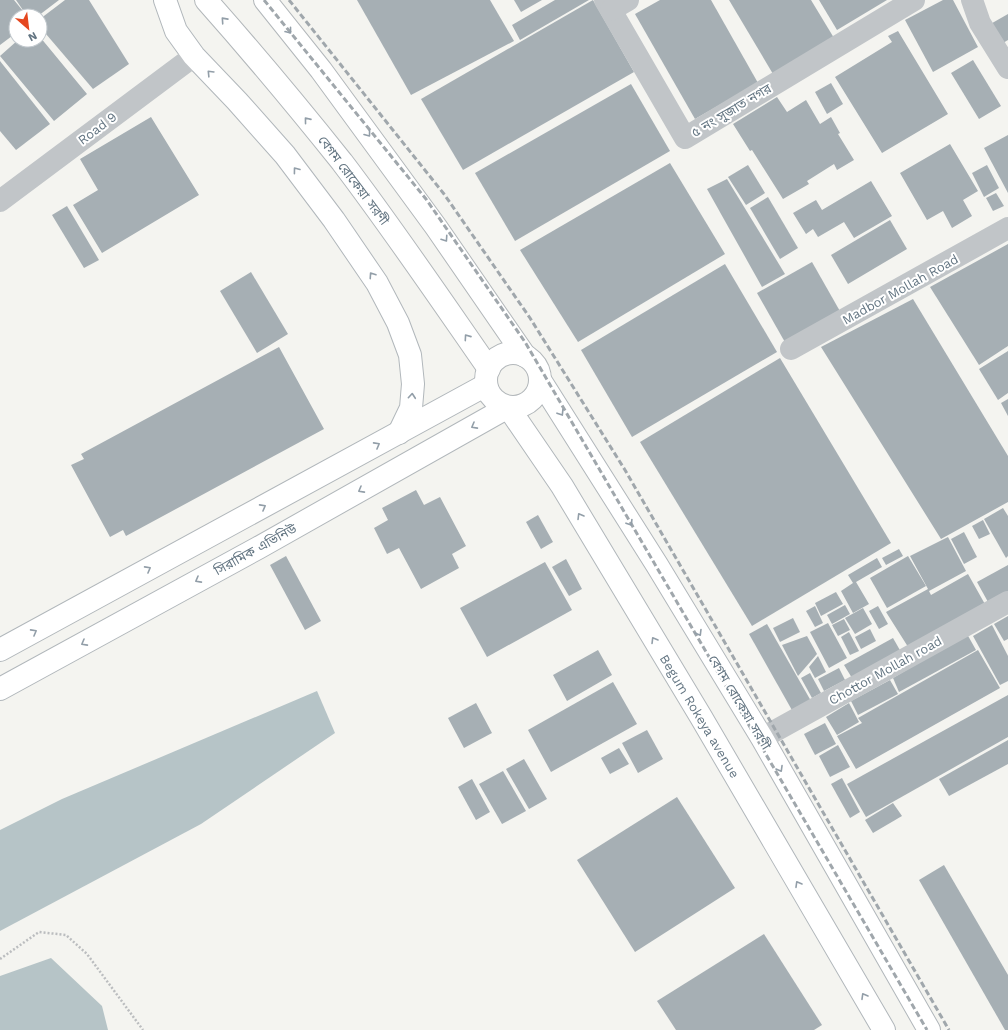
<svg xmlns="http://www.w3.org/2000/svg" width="1008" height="1030" font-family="'Work Sans','Noto Sans Bengali',sans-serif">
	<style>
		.water { fill: #b6c4c7 }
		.building { fill: #a6afb4 }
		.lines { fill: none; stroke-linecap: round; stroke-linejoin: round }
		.secondary-casing { stroke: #b1b7bb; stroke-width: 24 }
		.primary-casing { stroke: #b2b7ba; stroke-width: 24 }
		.path { stroke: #bbbdbf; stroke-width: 2.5; stroke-dasharray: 2 2; stroke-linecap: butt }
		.minor { stroke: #c1c5c8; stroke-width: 22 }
		.secondary { stroke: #fff; stroke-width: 22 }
		.primary { stroke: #fff; stroke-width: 22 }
		.rail { stroke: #a0a7ac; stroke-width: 3; stroke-dasharray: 6 3; stroke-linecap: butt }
		.oneway { stroke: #929ea8 }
		.labels { text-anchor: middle; stroke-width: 4; stroke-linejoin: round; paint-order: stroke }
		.street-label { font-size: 13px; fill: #637582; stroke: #fff }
	</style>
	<rect width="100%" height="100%" fill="#f4f4f0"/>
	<g class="water">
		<polygon points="317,691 335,733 201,824 0,931 0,830 62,799"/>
		<polygon points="51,958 102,1006 108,1030 0,1030 0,976"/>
	</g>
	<g class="building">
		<polygon points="0,0 14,0 27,16 16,16 16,33 0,45"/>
		<polygon points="16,0 59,0 38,16 27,16"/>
		<polygon points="65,0 89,0 129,64 93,89 40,27 40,19"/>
		<polygon points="357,0 490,0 514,41 411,95"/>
		<polygon points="514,0 542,0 521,12"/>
		<polygon points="555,0 589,0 520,40 512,25"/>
		<polygon points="593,0 634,72 463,170 421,99"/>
		<polygon points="660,0 711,0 758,83 695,119 635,14"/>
		<polygon points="729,0 811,0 834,38 773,74"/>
		<polygon points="819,0 887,0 837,30"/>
		<polygon points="943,0 953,0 978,47 933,72 905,20"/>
		<polygon points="1008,14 1008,40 998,46 987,26"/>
		<polygon points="898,31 948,114 882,153 835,77 892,42 888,36"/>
		<polygon points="40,37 87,94 54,121 0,56 18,40 40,40"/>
		<polygon points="973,60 1001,106 979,119 951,73"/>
		<polygon points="0,61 50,124 16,150 0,131"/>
		<polygon points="831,83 843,104 827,114 815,92"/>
		<polygon points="631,84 670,151 515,241 475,173"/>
		<polygon points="777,97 787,112 806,100 820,124 831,117 840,133 838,134 854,160 837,170 834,164 807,181 809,184 783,199 752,150 750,151 733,124"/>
		<polygon points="151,117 199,195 102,253 73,205 98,190 80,159"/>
		<polygon points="1008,135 1008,193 984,148"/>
		<polygon points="950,144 978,191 963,200 972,216 952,228 943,211 927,220 900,173"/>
		<polygon points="670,163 725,254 578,342 520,250"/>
		<polygon points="748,165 765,193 746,205 728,177"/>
		<polygon points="987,165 999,188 984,197 972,173"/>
		<polygon points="727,179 785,274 762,287 707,189"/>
		<polygon points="871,181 892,216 854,238 844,222 818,237 813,229 806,234 793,213 816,200 822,210"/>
		<polygon points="996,193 1004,206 993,211 986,198"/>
		<polygon points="768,197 798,248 780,259 750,208"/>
		<polygon points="67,206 99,260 84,268 52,215"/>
		<polygon points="890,220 907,249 848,284 831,255"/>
		<polygon points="1008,244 1008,346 979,365 930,287"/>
		<polygon points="812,262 841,313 786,344 757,293"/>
		<polygon points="725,264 777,352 632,437 581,350"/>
		<polygon points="251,272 288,334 257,353 220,291"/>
		<polygon points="913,299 1008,456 1008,502 941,539 821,347"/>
		<polygon points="279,347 324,429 126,536 123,530 110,537 71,465 84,459 81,454"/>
		<polygon points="1008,351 1008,393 998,400 979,369"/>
		<polygon points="780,358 891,543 752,626 640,442"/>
		<polygon points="1008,399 1008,416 1001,403"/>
		<polygon points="416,490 424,505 440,497 466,546 452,554 459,568 421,589 399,548 387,554 374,528 388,520 382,508"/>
		<polygon points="1003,508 1008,516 1008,556 1006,558 984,519"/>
		<polygon points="538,515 553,542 541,549 526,522"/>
		<polygon points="983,520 990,534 979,539 972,526"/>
		<polygon points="964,532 977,557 964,564 951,539"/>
		<polygon points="948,537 966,571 929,591 931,595 968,574 986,606 910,650 886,612 928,589 910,556"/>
		<polygon points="899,549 903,556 886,565 882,558"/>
		<polygon points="286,556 321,621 305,630 270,565"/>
		<polygon points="908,556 926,586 887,608 870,578"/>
		<polygon points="877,558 882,567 856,582 869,604 853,613 841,591 853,583 848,575"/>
		<polygon points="566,559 582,589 569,596 552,567"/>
		<polygon points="545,562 572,610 487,657 460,608"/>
		<polygon points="1008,565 1008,591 988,602 977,582"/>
		<polygon points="836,592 843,604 821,616 815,603"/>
		<polygon points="845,605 850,614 832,624 827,615"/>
		<polygon points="815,606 823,623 815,627 806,611"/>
		<polygon points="878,606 888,624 879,629 869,611"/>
		<polygon points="863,608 872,624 855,634 845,618"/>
		<polygon points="1008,616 1008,639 1004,641 994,624"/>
		<polygon points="793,618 800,632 780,642 773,628"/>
		<polygon points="844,619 850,630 838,636 832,625"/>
		<polygon points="828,623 847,658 829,668 810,632"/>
		<polygon points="767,624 811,701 793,712 749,634"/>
		<polygon points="992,625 1008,656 1008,681 1000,685 973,636"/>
		<polygon points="870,629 876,641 861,649 855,637"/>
		<polygon points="849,632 859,651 850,655 841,637"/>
		<polygon points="967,634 976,650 899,692 893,678"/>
		<polygon points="807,636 817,654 798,676 782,645"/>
		<polygon points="893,638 901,652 852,678 844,665"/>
		<polygon points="598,650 612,675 567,701 553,675"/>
		<polygon points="978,650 1000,688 856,769 837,736 862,723 858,718"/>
		<polygon points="818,656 826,672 815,678 809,667"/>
		<polygon points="839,668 845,680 824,691 818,679"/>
		<polygon points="810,673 821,693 812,698 801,678"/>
		<polygon points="890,680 898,694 858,715 851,701"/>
		<polygon points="613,682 637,724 551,772 528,730"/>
		<polygon points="1008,695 1008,737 866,817 847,784"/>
		<polygon points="476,703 492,733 464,748 448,718"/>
		<polygon points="849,703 859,722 837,735 826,717"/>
		<polygon points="825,723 836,744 815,755 804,734"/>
		<polygon points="647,730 663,759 638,773 622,743"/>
		<polygon points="1008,740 1008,764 949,796 939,779"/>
		<polygon points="838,745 850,767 830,777 819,756"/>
		<polygon points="619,748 629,764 610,774 601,758"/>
		<polygon points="524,759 547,799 529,809 506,769"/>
		<polygon points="503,771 526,811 502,824 479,784"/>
		<polygon points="842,778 860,812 850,818 831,784"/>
		<polygon points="472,779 490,812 476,820 458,787"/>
		<polygon points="677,797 735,888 635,952 577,860"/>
		<polygon points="893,803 902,816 873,833 865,820"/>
		<polygon points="944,865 1008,975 1008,1030 1005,1030 919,880"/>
		<polygon points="764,934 822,1025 814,1030 676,1030 657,1001"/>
	</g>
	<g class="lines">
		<g class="secondary-casing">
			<g id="secondary">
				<polyline points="165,0 176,31 194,56 237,101 285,155 334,220 377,283 398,323 410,355 413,384 411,408 399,433"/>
				<polyline points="540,380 657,565 762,738 929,1030"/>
				<polyline points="0,650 486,385"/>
				<polyline points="0,689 258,548 508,407 562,486 701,717 884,1030"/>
			</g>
		</g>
		<g class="primary-casing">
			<g id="primary">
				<path d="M206,0C253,53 298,107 342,162C393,229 441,300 489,369"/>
				<polyline points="265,0 321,70 436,227 525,356"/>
				<circle cx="513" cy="380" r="27"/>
			</g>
		</g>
		<polyline class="path" points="0,959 39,932 66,935 87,954 143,1030"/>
		<g class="minor">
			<polyline points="605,0 685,138 914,0"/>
			<polyline points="972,0 980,23 1008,68"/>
			<polyline points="611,10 628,0"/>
			<polyline points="0,201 194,56"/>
			<polyline points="791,349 1008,228"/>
			<polyline points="762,738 1008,602"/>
		</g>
		<use href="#secondary" class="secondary"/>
		<use href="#primary" class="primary"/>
		<g class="rail">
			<polyline points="264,0 426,199 525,342 927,1030"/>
			<polyline points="289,0 444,194 530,318 625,470 949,1030"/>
		</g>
	</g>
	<defs><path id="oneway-chevron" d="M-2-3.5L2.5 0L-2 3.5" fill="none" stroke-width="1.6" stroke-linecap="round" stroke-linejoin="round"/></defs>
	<g class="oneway">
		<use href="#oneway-chevron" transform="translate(224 20) rotate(-132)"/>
		<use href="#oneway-chevron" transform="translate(289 31) rotate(52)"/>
		<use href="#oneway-chevron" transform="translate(210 73) rotate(-134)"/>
		<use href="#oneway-chevron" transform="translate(307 120) rotate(-129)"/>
		<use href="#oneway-chevron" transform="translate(368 134) rotate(53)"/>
		<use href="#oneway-chevron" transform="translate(296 170) rotate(-127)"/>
		<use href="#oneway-chevron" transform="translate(445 239) rotate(56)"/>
		<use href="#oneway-chevron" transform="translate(372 275) rotate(-124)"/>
		<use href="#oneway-chevron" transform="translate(467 337) rotate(-125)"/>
		<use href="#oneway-chevron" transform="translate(412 396) rotate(-85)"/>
		<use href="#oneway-chevron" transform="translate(561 413) rotate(58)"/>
		<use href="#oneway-chevron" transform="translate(474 426) rotate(151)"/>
		<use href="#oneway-chevron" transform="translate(377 445) rotate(-29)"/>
		<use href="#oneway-chevron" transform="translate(361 490) rotate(151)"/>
		<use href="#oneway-chevron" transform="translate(263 507) rotate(-29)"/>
		<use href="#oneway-chevron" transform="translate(580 516) rotate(-121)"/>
		<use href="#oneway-chevron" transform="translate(630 523) rotate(58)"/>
		<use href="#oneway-chevron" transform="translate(148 569) rotate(-29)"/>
		<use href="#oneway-chevron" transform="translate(198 580) rotate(151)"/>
		<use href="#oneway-chevron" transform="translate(34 632) rotate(-29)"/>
		<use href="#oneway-chevron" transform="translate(699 633) rotate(59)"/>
		<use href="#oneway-chevron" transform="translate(654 640) rotate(-121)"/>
		<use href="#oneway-chevron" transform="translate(84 643) rotate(151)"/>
		<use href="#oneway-chevron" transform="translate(780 769) rotate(60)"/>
		<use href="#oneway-chevron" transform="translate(798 884) rotate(-120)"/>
		<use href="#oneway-chevron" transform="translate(864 996) rotate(-120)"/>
	</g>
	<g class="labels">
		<g class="street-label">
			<text transform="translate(731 110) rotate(-31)" y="5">৫ নং সুজাত নগর</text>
			<text transform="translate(97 128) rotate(-37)" y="5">Road 9</text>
			<text transform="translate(354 180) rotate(53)" y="5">বেগম রোকেয়া সরণী</text>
			<text transform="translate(900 289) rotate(-29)" y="5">Madbor Mollah Road</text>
			<text transform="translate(255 549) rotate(-29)" y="5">সিরামিক এভিনিউ</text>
			<text transform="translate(885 670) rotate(-29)" y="5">Chottor Mollah road</text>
			<text transform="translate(740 702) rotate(59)" y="5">বেগম রোকেয়া সরণী</text>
			<text transform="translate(700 716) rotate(59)" y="5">Begum Rokeya avenue</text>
		</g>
	</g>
	<g transform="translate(28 28) rotate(152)"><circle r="19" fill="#ffffff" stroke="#c1c8cd"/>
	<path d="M0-3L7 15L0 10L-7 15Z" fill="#e5471f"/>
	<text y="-6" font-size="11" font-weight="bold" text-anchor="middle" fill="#637582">N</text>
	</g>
</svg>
